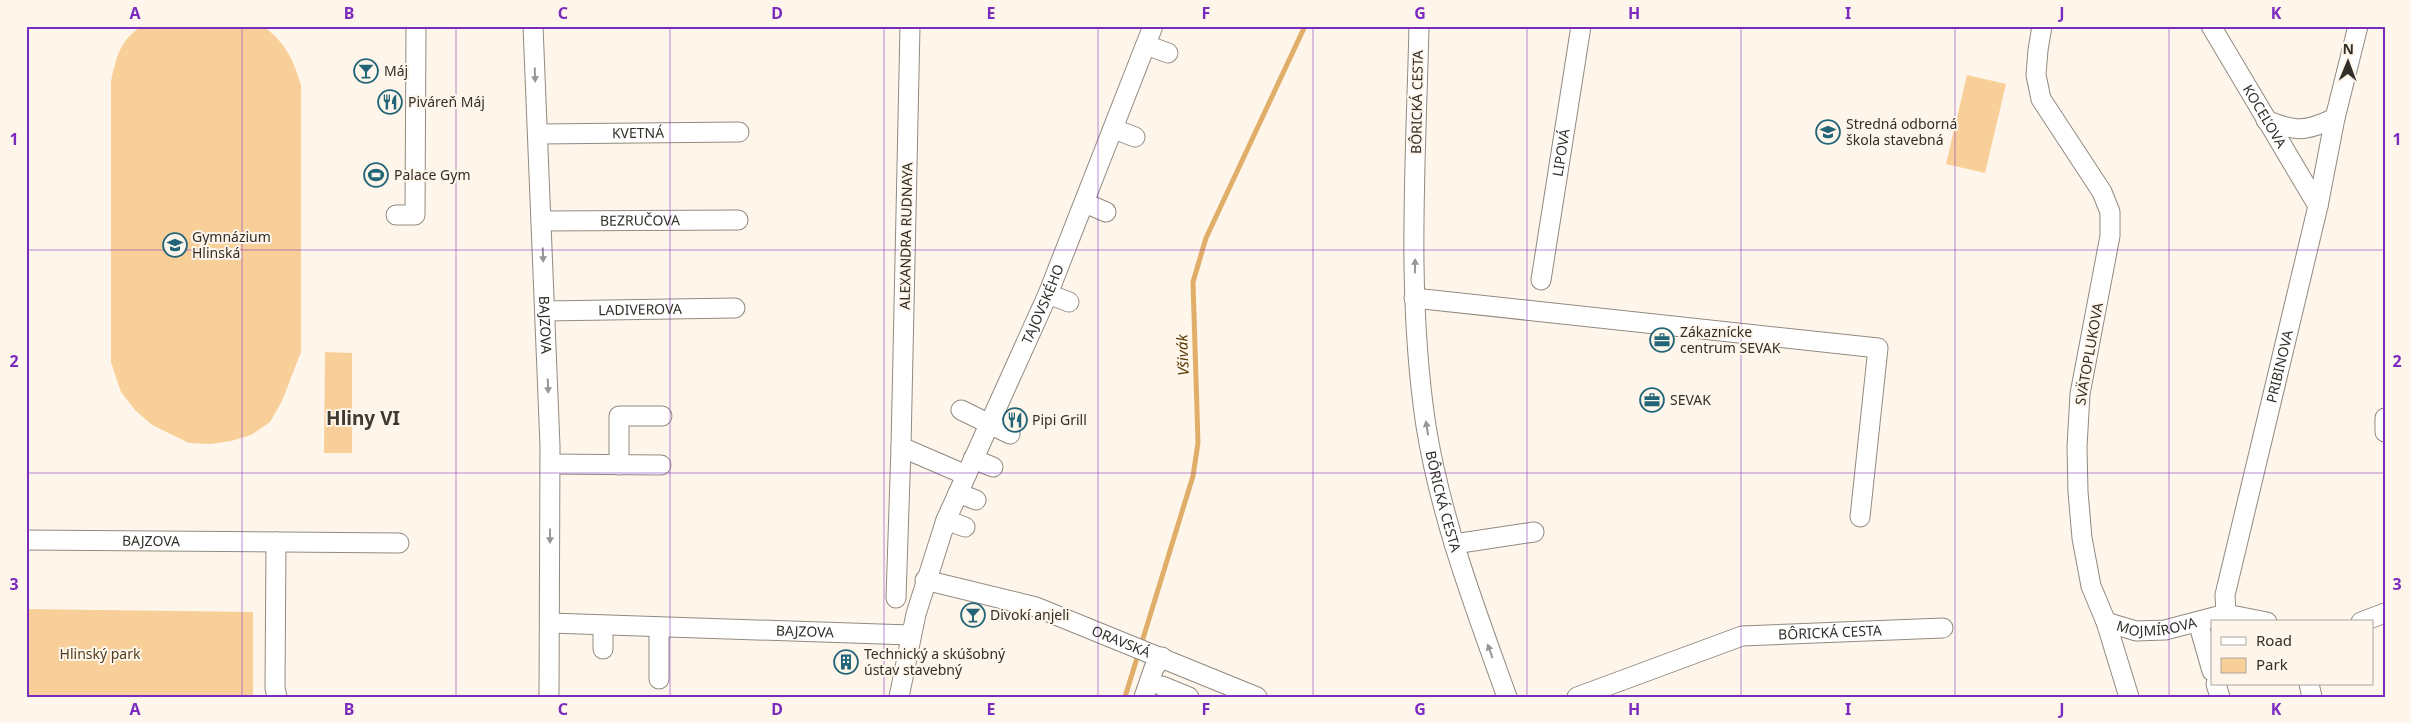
<svg xmlns="http://www.w3.org/2000/svg" width="2411" height="723" font-family="'Noto Sans',sans-serif">
	<style>
		.green { fill: #f8cf99 }
		.lines { fill: none; stroke-linecap: round; stroke-linejoin: round }
		.stream { stroke: #e1ae69; stroke-width: 5 }
		.minor-casing { stroke: #928a80; stroke-width: 21 }
		.minor { stroke: #fff; stroke-width: 19 }
		.oneway { fill: #989794 }
		.grid { fill: none; stroke: #7b2cbf; stroke-width: 1; stroke-opacity: 0.55 }
		.labels { text-anchor: middle; stroke-width: 4; stroke-linejoin: round; paint-order: stroke }
		.poi-label { font-size: 14px; fill: #322f2a; stroke: #fff6eb; text-anchor: start }
		.street-label { font-size: 14px; fill: #322f2a; stroke: #fff6eb }
		.park-label { font-size: 14px; fill: #503b1d; stroke: #fff6eb }
		.water-label { font-size: 15px; font-style: italic; fill: #593800; stroke: #fff6eb }
		.district-label { font-size: 19px; font-weight: bold; fill: #403930; stroke: #fff6eb }
		.neatline { fill: none; stroke: #7b2cbf; stroke-width: 2 }
		.grid-label { font-size: 16px; text-anchor: middle; font-weight: bold; fill: #7b2cbf }
	</style>
	<rect width="100%" height="100%" fill="#fff6eb"/>
	<g class="green">
		<path d="M142,26H263C286,43 293,59 301,85V352L282,401L270,422L251,435L231,441L210,444L189,443L152,425L135,410L121,392L111,362V81C117,56 119,41 142,26Z"/>
		<polygon points="1967,75 2006,84 1985,173 1946,164"/>
		<polygon points="325,352 352,353 352,453 324,453"/>
		<polygon points="26,609 253,612 253,697 26,697"/>
	</g>
	<g class="lines">
		<polyline class="stream" points="1125,697 1193,476 1198,443 1193,282 1206,238 1305,26"/>
		<g class="minor-casing">
			<g id="minor">
				<path id="s1" d="M533,26L550,446L549,697"/>
				<polyline points="910,26 901,447 966,475"/>
				<path id="s2" d="M1419,26C1416,159 1406,294 1426,426C1441,519 1475,608 1507,697"/>
				<polyline points="2042,26 2038,50 2036,75 2041,99 2102,192 2110,212 2110,236 2080,394 2077,447 2078,492 2082,538 2091,586 2106,622 2129,697"/>
				<path id="s3" d="M2211,26L2318,206"/>
				<polyline points="1146,45 1168,53"/>
				<path d="M2266,120C2296,132 2305,132 2335,118"/>
				<polyline points="1114,129 1135,137"/>
				<path id="s4" d="M538,134L739,132"/>
				<polyline points="1085,203 1106,212"/>
				<polyline points="396,215 415,215 416,26"/>
				<path id="s5" d="M541,221L738,220"/>
				<path id="s6" d="M1541,280L1581,26"/>
				<polyline points="1048,294 1069,302"/>
				<polyline points="1414,298 1878,348 1860,517"/>
				<path id="s7" d="M545,311L735,308"/>
				<polyline points="961,410 1010,434"/>
				<polyline points="2385,418 2385,432"/>
				<polyline points="973,459 993,467"/>
				<polyline points="550,464 661,465"/>
				<polyline points="619,465 619,416 662,416"/>
				<polyline points="958,493 976,500"/>
				<polyline points="946,520 965,527"/>
				<path id="s8" d="M26,540L399,543"/>
				<polyline points="276,542 275,688 277,697"/>
				<polyline points="1454,544 1534,532"/>
				<path id="s9" d="M925,580L1036,607L1257,697"/>
				<polyline points="896,598 901,447"/>
				<path id="s10" d="M2226,614L2225,595L2318,206L2335,118L2358,26"/>
				<path id="s11" d="M2106,622L2136,631L2165,630L2226,614L2267,622"/>
				<polyline points="2198,622 2212,671"/>
				<polyline points="2361,622 2385,613"/>
				<path id="s12" d="M550,623L910,635"/>
				<polyline points="603,649 603,625"/>
				<polyline points="659,679 659,627"/>
				<polyline points="2216,684 2220,697"/>
				<polyline points="2309,684 2312,697"/>
				<polyline points="1162,686 1189,697"/>
				<path id="s13" d="M899,697L916,614L946,520L1048,294L1153,26"/>
				<polyline points="1144,697 1154,668 1162,657"/>
				<path id="s14" d="M1577,697L1742,636L1943,628"/>
			</g>
		</g>
		<use href="#minor" class="minor"/>
	</g>
	<defs><path id="oneway-solid" d="M-6-.8H1V-3.2L6.5 0L1 3.2V.8H-6Z" transform="scale(1.25)"/></defs>
	<g class="oneway">
		<use href="#oneway-solid" transform="translate(535 75) rotate(88)"/>
		<use href="#oneway-solid" transform="translate(543 255) rotate(88)"/>
		<use href="#oneway-solid" transform="translate(1415 266) rotate(-89)"/>
		<use href="#oneway-solid" transform="translate(548 386) rotate(88)"/>
		<use href="#oneway-solid" transform="translate(1427 428) rotate(-99)"/>
		<use href="#oneway-solid" transform="translate(550 536) rotate(90)"/>
		<use href="#oneway-solid" transform="translate(1490 651) rotate(-110)"/>
	</g>
	<path class="grid" d="M242,26V697M456,26V697M670,26V697M884,26V697M1098,26V697M1313,26V697M1527,26V697M1741,26V697M1955,26V697M2169,26V697M26,250H2385M26,473H2385"/>
	<defs>
		<g id="bar-ring" transform="scale(1.25)"><circle r="9.5" fill="#fff6eb" stroke="#236578" stroke-width="1.5"/><path d="M-6-5H6L.8 .8V4.5H3.5V6h-7V4.5H-.8V.8Z" fill="#236578"/></g>
		<g id="restaurant-ring" transform="scale(1.25)"><circle r="9.5" fill="#fff6eb" stroke="#236578" stroke-width="1.5"/><path d="M-5-6h1v4h1v-4h1v4h1v-4h1v5L-1.5 .5V6h-2V.5L-5-1ZM5-6V6H3V1.5H1.5Q1.5-4 5-6Z" fill="#236578"/></g>
		<g id="school-ring" transform="scale(1.25)"><circle r="9.5" fill="#fff6eb" stroke="#236578" stroke-width="1.5"/><path d="M0-5L7-2L0 1L-7-2ZM-4 1L0 2.5L4 1V4Q0 6-4 4Z" fill="#236578"/></g>
		<g id="stadium-ring" transform="scale(1.25)"><circle r="9.5" fill="#fff6eb" stroke="#236578" stroke-width="1.5"/><path d="M0-5a6.5 5 0 1 0 0 10a6.5 5 0 1 0 0-10ZM-3.5-1.8h7v3.6h-7Z" fill="#236578"/></g>
		<g id="office-ring" transform="scale(1.25)"><circle r="9.5" fill="#fff6eb" stroke="#236578" stroke-width="1.5"/><path d="M-6-3h4V-5.5h4V-3h4V5H-6ZM-1-4.5V-3h2v-1.5ZM-6 0V1H6V0Z" fill="#236578"/></g>
		<g id="building-ring" transform="scale(1.25)"><circle r="9.5" fill="#fff6eb" stroke="#236578" stroke-width="1.5"/><path d="M-4-6H4V6H1V3H-1V6H-4ZM-2.5-4.3h1.7v1.8h-1.7ZM.8-4.3h1.7v1.8H.8ZM-2.5-1h1.7V.8h-1.7ZM.8-1h1.7V.8H.8Z" fill="#236578"/></g>
	</defs>
	<g fill-rule="evenodd">
		<use href="#bar-ring" x="366" y="71"/>
		<use href="#restaurant-ring" x="390" y="102"/>
		<use href="#school-ring" x="1828" y="132"/>
		<use href="#stadium-ring" x="376" y="175"/>
		<use href="#school-ring" x="175" y="245"/>
		<use href="#office-ring" x="1662" y="340"/>
		<use href="#office-ring" x="1652" y="400"/>
		<use href="#restaurant-ring" x="1015" y="420"/>
		<use href="#bar-ring" x="973" y="615"/>
		<use href="#building-ring" x="846" y="662"/>
	</g>
	<g class="labels">
		<g class="poi-label">
			<text x="384" y="76">Máj</text>
			<text x="408" y="107">Piváreň Máj</text>
			<text x="1846" y="129">Stredná odborná<tspan x="1846" dy="16">škola stavebná</tspan></text>
			<text x="394" y="180">Palace Gym</text>
			<text x="192" y="242">Gymnázium<tspan x="192" dy="16">Hlinská</tspan></text>
			<text x="1680" y="337">Zákaznícke<tspan x="1680" dy="16">centrum SEVAK</tspan></text>
			<text x="1670" y="405">SEVAK</text>
			<text x="1032" y="425">Pipi Grill</text>
			<text x="990" y="620">Divokí anjeli</text>
			<text x="864" y="659">Technický a skúšobný<tspan x="864" dy="16">ústav stavebný</tspan></text>
		</g>
		<g class="street-label">
			<text transform="translate(1417 102) rotate(-89)" y="5">BÔRICKÁ CESTA</text>
			<text dy="5" stroke="none"><textPath href="#s3" startOffset="105">KOCEĽOVA</textPath></text>
			<text dy="5" stroke="none"><textPath href="#s4" startOffset="100">KVETNÁ</textPath></text>
			<text dy="5" stroke="none"><textPath href="#s6" startOffset="129">LIPOVÁ</textPath></text>
			<text dy="5" stroke="none"><textPath href="#s5" startOffset="99">BEZRUČOVA</textPath></text>
			<text transform="translate(906 236) rotate(-89)" y="5">ALEXANDRA RUDNAYA</text>
			<text dy="5" stroke="none"><textPath href="#s13" startOffset="420">TAJOVSKÉHO</textPath></text>
			<text dy="5" stroke="none"><textPath href="#s7" startOffset="95">LADIVEROVA</textPath></text>
			<text dy="5" stroke="none"><textPath href="#s1" startOffset="299">BAJZOVA</textPath></text>
			<text transform="translate(2089 354) rotate(-80)" y="5">SVÄTOPLUKOVA</text>
			<text dy="5" stroke="none"><textPath href="#s10" startOffset="254">PRIBINOVA</textPath></text>
			<text dy="5" stroke="none"><textPath href="#s2" startOffset="478">BÔRICKÁ CESTA</textPath></text>
			<text dy="5" stroke="none"><textPath href="#s8" startOffset="125">BAJZOVA</textPath></text>
			<text dy="5" stroke="none"><textPath href="#s11" startOffset="52">MOJMÍROVA</textPath></text>
			<text dy="5" stroke="none"><textPath href="#s12" startOffset="255">BAJZOVA</textPath></text>
			<text dy="5" stroke="none"><textPath href="#s14" startOffset="264">BÔRICKÁ CESTA</textPath></text>
			<text dy="5" stroke="none"><textPath href="#s9" startOffset="206">ORAVSKÁ</textPath></text>
		</g>
		<g class="park-label">
			<text x="100" y="659">Hlinský park</text>
		</g>
		<g class="water-label">
			<text transform="translate(1183 355) rotate(-92)" y="5">Všivák</text>
		</g>
		<g class="district-label">
			<text x="363" y="425">Hliny VI</text>
		</g>
	</g>
	<rect width="2411" height="723" fill="none" stroke="#fff6eb" stroke-width="55"/>
	<rect x="2211" y="620" width="162" height="65" fill="#fff6eb" stroke="#ada69e"/>
	<rect x="2221" y="637" width="25" height="8" fill="#ffffff" stroke="#ada69e"/>
	<text x="2256" y="646" font-size="15" fill="#322f2a">Road</text>
	<rect x="2221" y="658" width="25" height="15" fill="#f8cf99" stroke="#ada69e"/>
	<text x="2256" y="670" font-size="15" fill="#322f2a">Park</text>
	<g transform="translate(2348 62) rotate(1)" stroke="#fff6eb" stroke-width="4" paint-order="stroke">
	<path d="M0-4L9 19L0 12L-9 19Z" fill="#322f2a"/>
	<text y="-8" font-size="14" font-weight="bold" text-anchor="middle" fill="#322f2a">N</text>
	</g>
	<rect x="28" y="28" width="2356" height="668" class="neatline"/>
	<g class="grid-label">
		<text x="135" y="19">A</text>
		<text x="349" y="19">B</text>
		<text x="563" y="19">C</text>
		<text x="777" y="19">D</text>
		<text x="991" y="19">E</text>
		<text x="1206" y="19">F</text>
		<text x="1420" y="19">G</text>
		<text x="1634" y="19">H</text>
		<text x="1848" y="19">I</text>
		<text x="2062" y="19">J</text>
		<text x="2276" y="19">K</text>
		<text x="14" y="145">1</text>
		<text x="2397" y="145">1</text>
		<text x="14" y="367">2</text>
		<text x="2397" y="367">2</text>
		<text x="14" y="590">3</text>
		<text x="2397" y="590">3</text>
		<text x="135" y="715">A</text>
		<text x="349" y="715">B</text>
		<text x="563" y="715">C</text>
		<text x="777" y="715">D</text>
		<text x="991" y="715">E</text>
		<text x="1206" y="715">F</text>
		<text x="1420" y="715">G</text>
		<text x="1634" y="715">H</text>
		<text x="1848" y="715">I</text>
		<text x="2062" y="715">J</text>
		<text x="2276" y="715">K</text>
	</g>
</svg>
